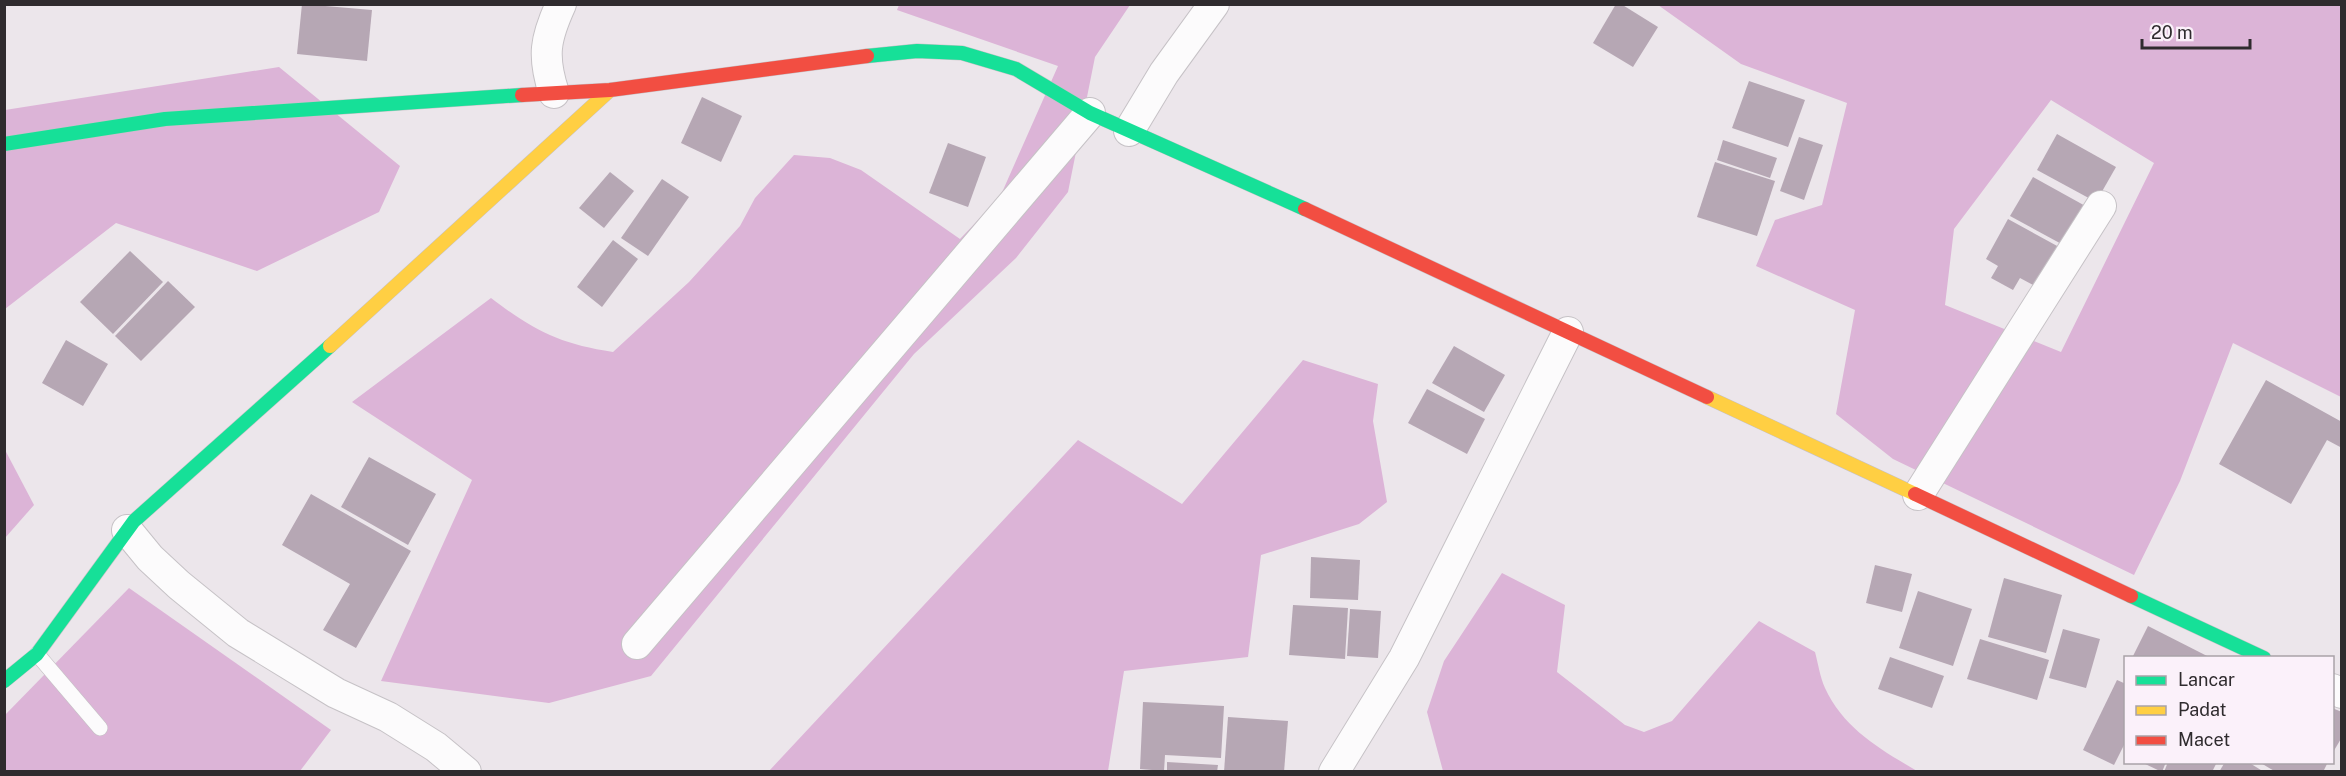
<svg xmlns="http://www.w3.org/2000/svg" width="2346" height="776" font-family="'Public Sans',sans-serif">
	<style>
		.forest { fill: #dcb4d7; fill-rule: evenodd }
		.building { fill: #b6a7b4 }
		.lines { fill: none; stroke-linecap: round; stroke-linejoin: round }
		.lane-casing { stroke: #c6c2c6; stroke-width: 16 }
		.street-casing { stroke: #c6c2c6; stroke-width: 32 }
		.fast-casing { stroke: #c6c2c6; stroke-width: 15 }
		.slow-casing { stroke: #c6c2c6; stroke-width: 15 }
		.jam-casing { stroke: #c6c2c6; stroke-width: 15 }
		.lane { stroke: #fcfbfc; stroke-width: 15 }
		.street { stroke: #fcfbfc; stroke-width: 30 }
		.fast { stroke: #16e098; stroke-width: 14 }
		.slow { stroke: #ffcf43; stroke-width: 14 }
		.jam { stroke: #f24e42; stroke-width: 14 }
	</style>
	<rect width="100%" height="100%" fill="#ece6eb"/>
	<g class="forest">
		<path d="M899,5H1130L1095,57L1068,192L1016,258L914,354L651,676L549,703L381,681L472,480L352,402L491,298C534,331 560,344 613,352L689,282L740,226L755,198L794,155L830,158L861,170L960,239L1000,197L1058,66L897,10Z"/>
		<path d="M1658,5H2341V397L2233,343L2180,481L2134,575L1893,459L1836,414L1855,310L1756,266L1775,220L1822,205L1847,103L1741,64ZM2051,100L2154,163L2061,352L1945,305L1954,229Z"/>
		<polygon points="279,67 400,166 379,212 257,271 116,223 5,309 5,110"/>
		<polygon points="1303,360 1378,384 1373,421 1387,502 1359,524 1261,555 1248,657 1124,671 1108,771 769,771 1078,440 1182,504"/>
		<polygon points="4,448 34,505 5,538 4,538"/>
		<path d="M1502,573L1565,605L1557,672L1625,725L1644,732L1672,721L1759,621L1815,652C1818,663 1820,677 1825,688C1844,729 1880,749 1917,771H1443L1427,712L1444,661Z"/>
		<polygon points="129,588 331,730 300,771 5,772 4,716"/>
	</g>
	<g class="building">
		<polygon points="302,4 372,10 367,61 297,54"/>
		<polygon points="1616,4 1621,4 1658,27 1633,67 1593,43"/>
		<polygon points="1749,81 1805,100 1788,147 1732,128"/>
		<polygon points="702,97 742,116 721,162 681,143"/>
		<polygon points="2057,134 2116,167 2096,202 2037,170"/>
		<polygon points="1799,137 1823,145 1804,200 1780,191"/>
		<polygon points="1723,140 1777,158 1770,178 1717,160"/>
		<polygon points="948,143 986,157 968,207 929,193"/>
		<polygon points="1715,162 1775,181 1757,236 1697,217"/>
		<polygon points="610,172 634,191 604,228 579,208"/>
		<polygon points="2033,177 2089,208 2067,247 2010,216"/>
		<polygon points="662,179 689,197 648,256 621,238"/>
		<polygon points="2008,219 2059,247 2037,287 2020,278 2013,290 1991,278 1998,266 1986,259"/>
		<polygon points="613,240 638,259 602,307 577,287"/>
		<polygon points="130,251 163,282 113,334 80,302"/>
		<polygon points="168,281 195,307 141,361 115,336"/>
		<polygon points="66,340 108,364 83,406 42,383"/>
		<polygon points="1454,346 1505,375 1484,412 1432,383"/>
		<polygon points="2266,380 2342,422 2342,448 2327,440 2291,504 2219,464"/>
		<polygon points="1427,389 1485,419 1467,454 1408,423"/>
		<polygon points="369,457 436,494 408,545 341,507"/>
		<polygon points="311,494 411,551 356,648 323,630 350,584 282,545"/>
		<polygon points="1311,557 1360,560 1358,600 1310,598"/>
		<polygon points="1875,565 1912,574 1902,612 1866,603"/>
		<polygon points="2004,578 2062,595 2046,653 1988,637"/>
		<polygon points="1918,591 1972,609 1953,666 1899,648"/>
		<polygon points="1293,605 1348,608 1345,659 1289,655"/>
		<polygon points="1350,609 1381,611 1378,658 1347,656"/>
		<polygon points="2148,626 2211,658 2132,658"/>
		<polygon points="2063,629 2100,639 2086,688 2049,678"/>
		<polygon points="1980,639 2049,660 2037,700 1967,679"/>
		<polygon points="1890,657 1944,676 1932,708 1878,689"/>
		<polygon points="2117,680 2126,684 2126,741 2114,765 2083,750"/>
		<polygon points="1143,702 1224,706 1221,758 1165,755 1164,771 1140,769"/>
		<polygon points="2332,708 2342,712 2342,737 2332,754"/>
		<polygon points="1228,717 1288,721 1284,772 1224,772"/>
		<polygon points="1167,762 1218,765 1217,772 1167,772"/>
		<polygon points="2141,762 2166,762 2162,772"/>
		<polygon points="2168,762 2217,762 2212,772 2164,772"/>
		<polygon points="2225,762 2248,762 2264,772 2219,772"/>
		<polygon points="2259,762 2328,762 2323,772 2276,772"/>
	</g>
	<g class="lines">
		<g class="lane-casing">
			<polyline id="lane" points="37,654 100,728"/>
		</g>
		<g class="street-casing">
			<g id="street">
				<path d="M554,93C542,56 545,39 561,4"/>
				<polyline points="1129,131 1164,73 1214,4"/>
				<polyline points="1918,495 2101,206"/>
				<polyline points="127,530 150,558 179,585 238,633 336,693 388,717 436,747 466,772"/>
				<polyline points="637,644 1090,113"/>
				<polyline points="2332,689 2342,693"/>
				<polyline points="1334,772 1404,658 1568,332"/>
			</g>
		</g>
		<g class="fast-casing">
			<g id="fast">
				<polyline points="867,56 917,51 962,53 1016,69 1090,113 1305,209"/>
				<polyline points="4,144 165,119 522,95"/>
				<polyline points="2131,596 2264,658"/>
				<polyline points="4,681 37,654 134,521 330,346"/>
			</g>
		</g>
		<g class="slow-casing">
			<g id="slow">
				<polyline points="330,346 610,90"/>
				<polyline points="1707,397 1915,494"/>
			</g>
		</g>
		<g class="jam-casing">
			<g id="jam">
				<polyline points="522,95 610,90 867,56"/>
				<polyline points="1305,209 1707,397"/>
				<polyline points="1915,494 2131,596"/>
			</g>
		</g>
		<use href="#lane" class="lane"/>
		<use href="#street" class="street"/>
		<use href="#fast" class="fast"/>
		<use href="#slow" class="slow"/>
		<use href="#jam" class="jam"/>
	</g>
	<rect width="2346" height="776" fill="none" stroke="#2f2b2e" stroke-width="12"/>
	<rect x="2124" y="656" width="210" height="108" fill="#fbf1fa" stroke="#a9a2a8" stroke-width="1.5"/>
	<rect x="2136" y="676" width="30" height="9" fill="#16e098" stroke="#a9a2a8" stroke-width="1.5"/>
	<text x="2178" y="686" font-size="18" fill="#2f2b2e">Lancar</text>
	<rect x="2136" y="706" width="30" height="9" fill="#ffcf43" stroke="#a9a2a8" stroke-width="1.5"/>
	<text x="2178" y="716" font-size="18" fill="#2f2b2e">Padat</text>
	<rect x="2136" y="736" width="30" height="9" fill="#f24e42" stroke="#a9a2a8" stroke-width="1.5"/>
	<text x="2178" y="746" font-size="18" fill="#2f2b2e">Macet</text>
	<path d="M2142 39v9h108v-9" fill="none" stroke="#2f2b2e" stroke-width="3"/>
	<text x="2151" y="39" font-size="18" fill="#2f2b2e" stroke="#fbf1fa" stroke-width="4.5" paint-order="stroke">20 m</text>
</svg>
